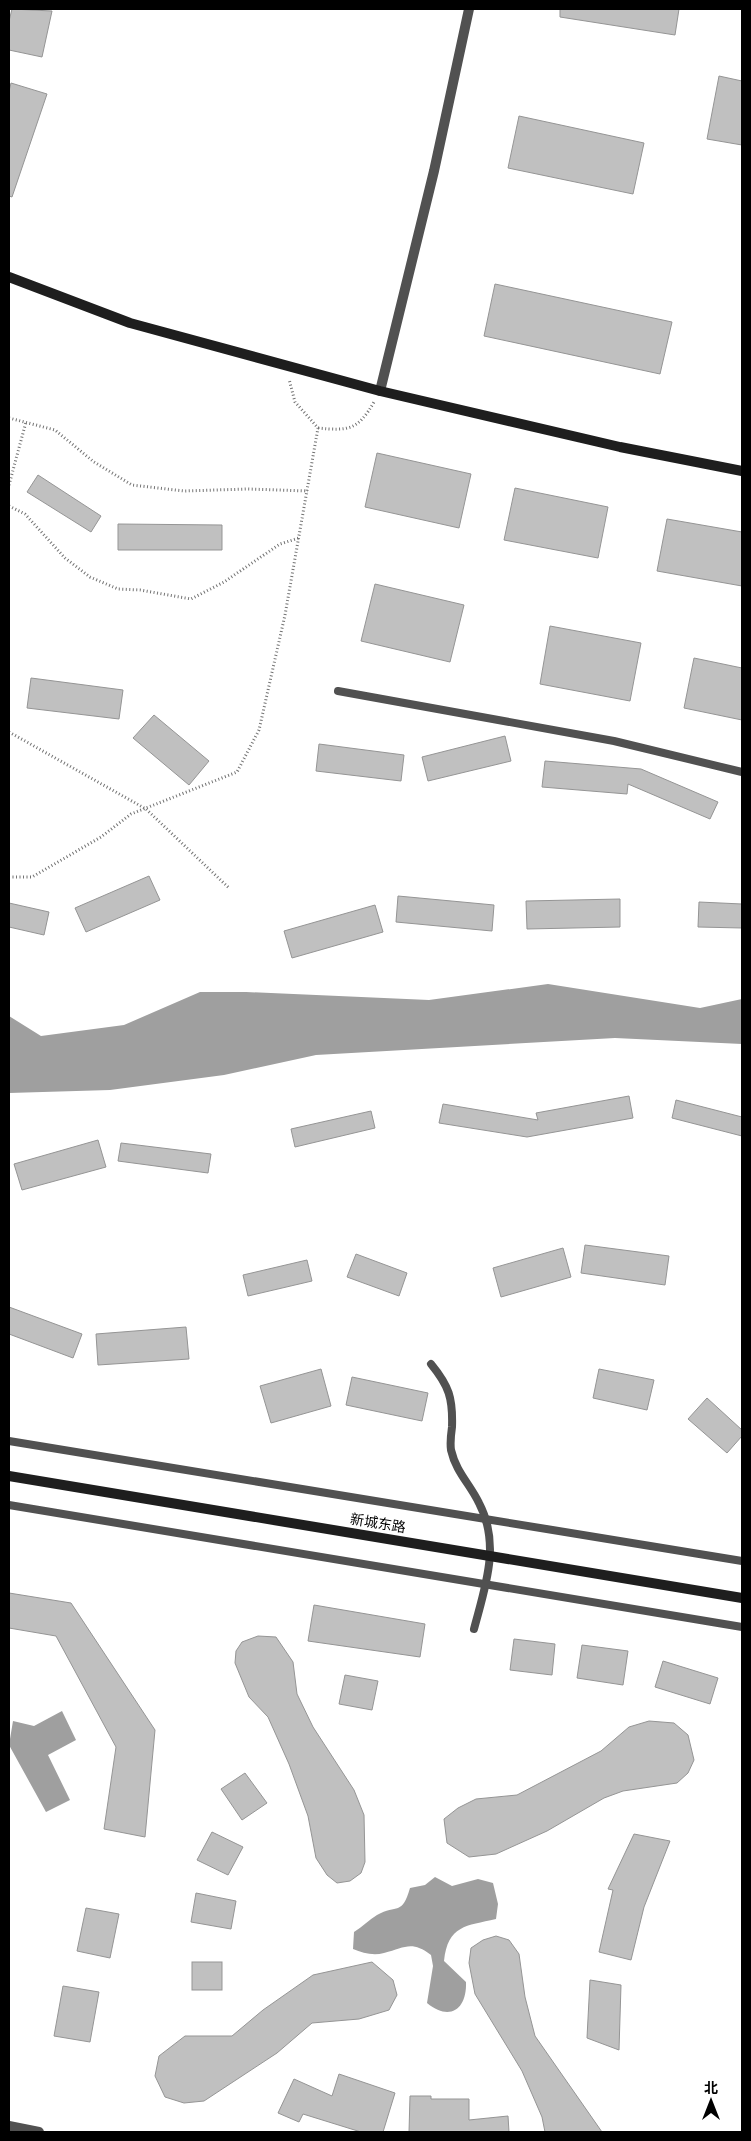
<svg xmlns="http://www.w3.org/2000/svg" width="751" height="2141" font-family="'Archivo Narrow','Noto Sans SC',sans-serif">
	<style>
		.water { fill: #9f9f9f }
		.building { fill: #c0c0c0; stroke: #959595 }
		.lines { fill: none; stroke-linecap: round; stroke-linejoin: round }
		.path { stroke: #737373; stroke-width: 3; stroke-dasharray: 1 2.5; stroke-linecap: butt }
		.lane { stroke: #515151; stroke-width: 8 }
		.street { stroke: #515151; stroke-width: 10 }
		.secondary { stroke: #1e1e1e; stroke-width: 10 }
		.labels { text-anchor: middle; stroke-width: 4; stroke-linejoin: round; paint-order: stroke }
		.street-label { font-size: 14px; fill: #000; stroke: #fff }
	</style>
	<rect width="100%" height="100%" fill="#fff"/>
	<g class="water">
		<polygon points="548,984 700,1008 742,999 742,1044 615,1038 316,1055 224,1075 110,1090 9,1093 9,1016 41,1036 124,1025 200,992 246,992 429,1000"/>
		<polygon points="62,1711 76,1740 48,1755 70,1800 46,1812 9,1745 13,1721 34,1726"/>
		<path d="M435,1877L452,1886L478,1879L493,1883L498,1904L496,1919C466,1926 448,1925 444,1961L466,1982C467,2009 450,2022 427,2003L433,1966L431,1955C411,1940 405,1948 384,1953C373,1956 363,1953 353,1949L354,1932C362,1927 369,1920 377,1915C397,1904 402,1916 410,1888L425,1885Z"/>
	</g>
	<g class="building">
		<polygon points="12,9 52,11 42,57 9,50 9,21"/>
		<polygon points="560,9 679,9 675,35 560,17"/>
		<polygon points="719,76 742,81 742,145 707,139"/>
		<polygon points="11,83 47,94 12,197 9,196 9,91"/>
		<polygon points="519,116 644,143 633,194 508,168"/>
		<polygon points="495,284 672,322 660,374 484,336"/>
		<polygon points="377,453 471,474 459,528 365,507"/>
		<polygon points="38,475 101,516 91,532 27,492"/>
		<polygon points="515,488 608,507 598,558 504,540"/>
		<polygon points="667,519 742,532 742,586 657,571"/>
		<polygon points="118,524 222,525 222,550 118,550"/>
		<polygon points="375,584 464,605 450,662 361,641"/>
		<polygon points="550,626 641,643 630,701 540,684"/>
		<polygon points="694,658 742,668 742,720 684,708"/>
		<polygon points="31,678 123,690 119,719 27,708"/>
		<polygon points="154,715 209,761 189,785 133,738"/>
		<polygon points="505,736 511,761 428,781 422,757"/>
		<polygon points="319,744 404,755 401,781 316,771"/>
		<polygon points="545,761 641,769 718,802 710,819 628,784 627,794 542,787"/>
		<polygon points="149,876 160,900 86,932 75,908"/>
		<polygon points="398,896 494,905 492,931 396,922"/>
		<polygon points="620,899 620,927 527,929 526,901"/>
		<polygon points="699,902 742,904 742,928 698,927"/>
		<polygon points="9,903 49,912 44,935 9,927"/>
		<polygon points="375,905 383,932 292,958 284,931"/>
		<polygon points="629,1096 633,1118 527,1137 439,1123 443,1104 538,1120 536,1113"/>
		<polygon points="676,1100 742,1117 742,1136 672,1118"/>
		<polygon points="371,1111 375,1128 295,1147 291,1129"/>
		<polygon points="98,1140 106,1167 22,1190 14,1164"/>
		<polygon points="121,1143 211,1154 208,1173 118,1161"/>
		<polygon points="585,1245 669,1256 665,1285 581,1273"/>
		<polygon points="563,1248 571,1277 501,1297 493,1268"/>
		<polygon points="356,1254 407,1273 399,1296 347,1277"/>
		<polygon points="307,1260 312,1281 248,1296 243,1275"/>
		<polygon points="9,1307 82,1334 73,1358 9,1334"/>
		<polygon points="186,1327 189,1359 98,1365 96,1334"/>
		<polygon points="321,1369 331,1406 271,1423 260,1386"/>
		<polygon points="599,1369 654,1380 647,1410 593,1398"/>
		<polygon points="352,1377 428,1393 422,1421 346,1405"/>
		<polygon points="707,1398 742,1430 742,1436 727,1453 688,1419"/>
		<polygon points="9,1593 71,1603 155,1730 145,1837 104,1829 116,1747 56,1636 9,1628"/>
		<polygon points="314,1605 425,1624 420,1657 308,1641"/>
		<polygon points="258,1636 276,1637 293,1662 297,1694 313,1727 354,1790 364,1815 365,1862 361,1873 350,1881 337,1883 327,1875 316,1858 308,1816 289,1764 268,1717 249,1697 235,1663 236,1651 242,1642"/>
		<polygon points="514,1639 555,1644 552,1675 510,1670"/>
		<polygon points="582,1645 628,1651 623,1685 577,1678"/>
		<polygon points="663,1661 718,1678 710,1704 655,1687"/>
		<polygon points="345,1675 378,1681 372,1710 339,1704"/>
		<polygon points="649,1721 674,1723 688,1735 694,1760 688,1773 677,1783 623,1791 604,1798 547,1831 496,1854 469,1857 447,1843 444,1819 458,1808 476,1799 517,1795 601,1751 629,1727"/>
		<polygon points="245,1773 267,1803 242,1820 221,1789"/>
		<polygon points="212,1832 243,1847 228,1875 197,1860"/>
		<polygon points="634,1834 670,1841 644,1907 631,1960 599,1952 613,1890 608,1889"/>
		<polygon points="196,1893 236,1901 231,1929 191,1922"/>
		<polygon points="86,1908 119,1914 110,1958 77,1951"/>
		<polygon points="496,1936 509,1940 519,1954 525,1997 535,2036 602,2132 545,2132 542,2117 522,2071 475,1994 469,1963 471,1948 483,1940"/>
		<rect x="192" y="1962" width="30" height="28"/>
		<polygon points="372,1962 393,1980 397,1995 389,2010 359,2019 312,2023 277,2053 204,2101 184,2103 165,2097 155,2076 159,2056 185,2036 232,2036 263,2010 313,1975"/>
		<polygon points="590,1980 621,1985 619,2050 587,2038"/>
		<polygon points="63,1986 99,1992 90,2042 54,2036"/>
		<polygon points="339,2074 395,2093 383,2132 361,2132 303,2114 299,2122 278,2113 294,2079 332,2096"/>
		<polygon points="410,2096 431,2096 431,2099 469,2099 469,2120 508,2116 509,2132 409,2132"/>
	</g>
	<g class="lines">
		<g class="path">
			<polyline points="9,418 55,430 94,462 132,485 184,491 248,489 308,491"/>
			<path d="M318,428C349,431 358,430 374,402"/>
			<polyline points="9,485 26,422"/>
			<polyline points="9,506 25,514 65,558 90,577 118,589 140,590 191,599 224,582 280,544 299,538"/>
			<polyline points="9,732 146,809 229,888"/>
			<polyline points="9,877 32,877 101,837 131,814 237,772 259,730 285,615 318,428 295,402 289,379"/>
		</g>
		<g class="lane">
			<polyline points="338,691 614,741 742,772"/>
			<path d="M431,1364C449,1386 453,1398 452,1427C451,1434 450,1443 451,1450C456,1472 470,1484 479,1503C501,1545 485,1587 474,1629"/>
			<polyline points="9,1441 742,1561"/>
			<polyline points="9,1505 742,1627"/>
		</g>
		<g class="street">
			<polyline points="380,391 434,171 469,9"/>
			<polyline points="9,2126 39,2132"/>
		</g>
		<g class="secondary">
			<polyline points="9,277 130,323 380,391 620,447 742,471"/>
			<polyline points="9,1476 742,1598"/>
		</g>
	</g>
	<g class="labels">
		<g class="street-label">
			<text transform="translate(378 1523) rotate(9)" y="5">新城东路</text>
		</g>
	</g>
	<rect width="751" height="2141" fill="none" stroke="#000000" stroke-width="20"/>
	<g transform="translate(711 2101)" stroke="#ffffff" stroke-width="4" paint-order="stroke">
	<path d="M0-4L9 19L0 12L-9 19Z" fill="#000000"/>
	<text y="-8" font-size="14" font-weight="bold" text-anchor="middle" fill="#000000">北</text>
	</g>
</svg>
